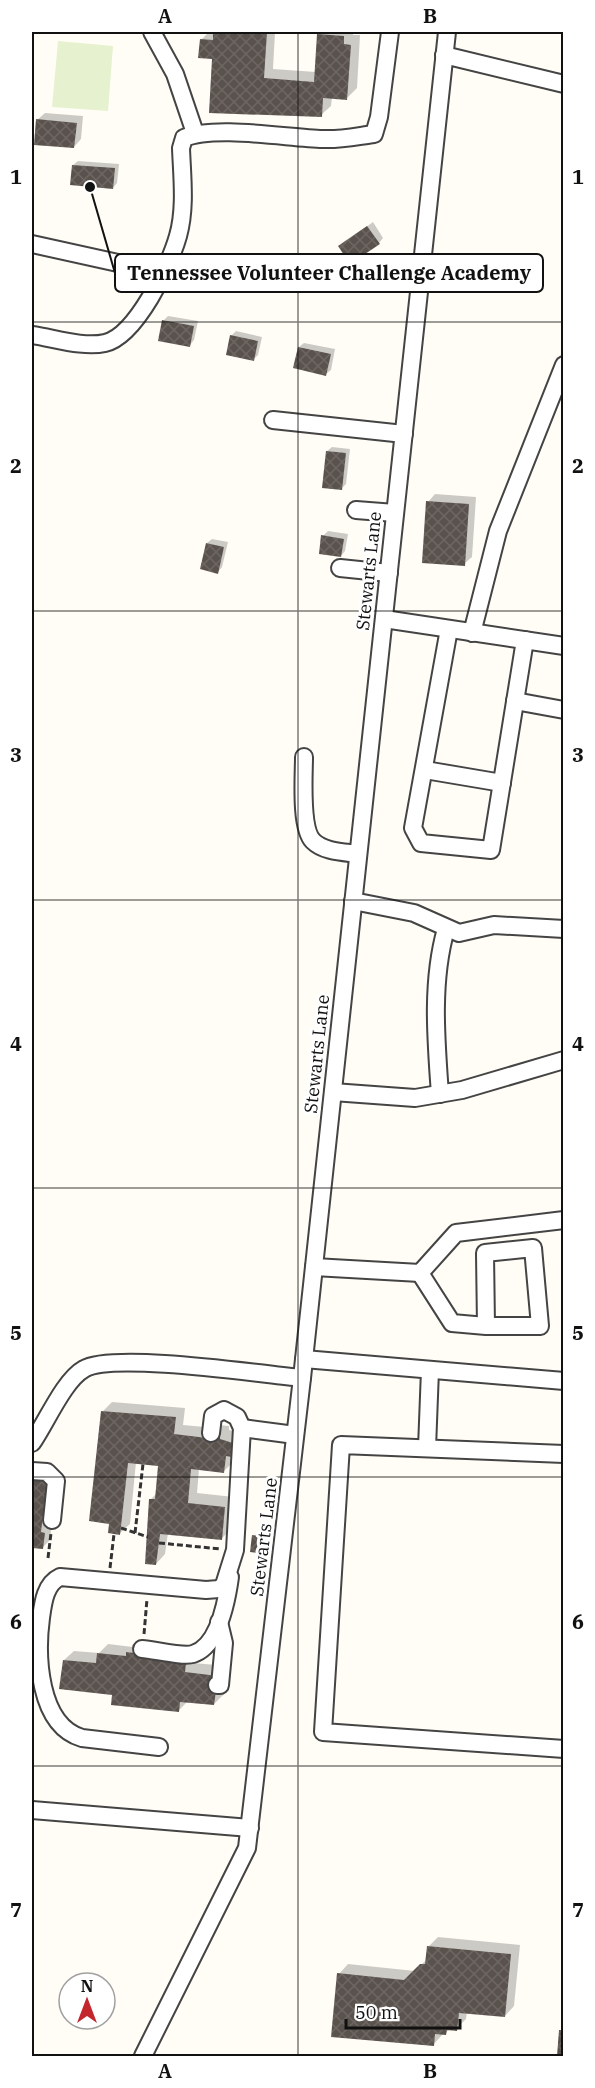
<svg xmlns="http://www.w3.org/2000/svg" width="595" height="2088" font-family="'IBM Plex Serif',serif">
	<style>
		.pitch { fill: #e6f2cf }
		.shadow { fill: #0003 }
		.building { fill: url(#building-cross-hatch) }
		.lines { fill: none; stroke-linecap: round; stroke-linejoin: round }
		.minor-casing { stroke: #444; stroke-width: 20 }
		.path { stroke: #333; stroke-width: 3; stroke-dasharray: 6 3; stroke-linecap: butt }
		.minor { stroke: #fff; stroke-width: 16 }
		.grid { fill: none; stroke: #111; stroke-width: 1.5; stroke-opacity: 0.55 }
		.labels { text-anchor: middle; stroke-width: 6; stroke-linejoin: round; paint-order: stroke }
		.street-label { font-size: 18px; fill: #111; stroke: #fff }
		.leader { fill: none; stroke: #111; stroke-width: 2 }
		.callout-dot { fill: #111; stroke: #fff; stroke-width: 2 }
		.callout { fill: #fff; stroke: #111; stroke-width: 2 }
		.callout-label { font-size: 20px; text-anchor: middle; font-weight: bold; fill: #111 }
		.neatline { fill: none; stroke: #111; stroke-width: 2 }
		.grid-label { font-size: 20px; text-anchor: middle; font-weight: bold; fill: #111 }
	</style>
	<defs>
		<pattern id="building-cross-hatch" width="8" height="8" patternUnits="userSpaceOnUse" patternTransform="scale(1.5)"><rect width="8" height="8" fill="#5a524d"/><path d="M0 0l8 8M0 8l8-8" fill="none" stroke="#6d6662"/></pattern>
	</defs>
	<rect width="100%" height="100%" fill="#fffdf5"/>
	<polygon class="pitch" points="58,41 113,46 108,111 52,107"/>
	<g class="shadow">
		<polygon points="209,32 275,32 273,69 316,72 319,35 322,32 353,32 353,35 360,35 357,88 347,98 332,97 331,106 321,115 214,58 201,40"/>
		<polygon points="45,113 83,116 81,139 74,147 37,120"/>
		<polygon points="78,161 119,164 117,183 113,188 73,165"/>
		<polygon points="373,222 383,238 379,243 340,246"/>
		<polygon points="168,316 198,321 194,340 190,345 164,320"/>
		<polygon points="236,331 262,337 258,355 253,360 231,336"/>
		<polygon points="304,343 335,349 331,370 326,374 299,347"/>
		<polygon points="332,447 350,449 346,484 341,489 327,451"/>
		<polygon points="435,494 476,497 472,557 464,564 428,502"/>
		<polygon points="328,531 348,534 345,551 341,556 323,536"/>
		<polygon points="212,539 228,542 222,567 218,572 207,543"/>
		<polygon points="112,1402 185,1408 183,1425 216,1428 219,1425 229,1426 229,1430 242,1433 233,1462 224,1471 199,1469 197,1493 234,1497 231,1529 221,1539 168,1533 165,1554 156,1564 151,1499 157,1493 160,1465 136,1462 130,1524 120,1533 102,1412"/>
		<polygon points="32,1472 57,1475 50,1540 42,1548 32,1546"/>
		<polygon points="256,1534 263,1535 259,1551 254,1536"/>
		<polygon points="137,1643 195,1654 194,1663 227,1666 224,1694 214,1704 188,1701 179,1710 114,1693 64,1660 74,1651 99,1653 108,1644 133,1647"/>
		<polygon points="438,1937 520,1945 514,2006 505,2016 467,2012 466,2019 456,2029 451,2029 443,2034 433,2045 339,1974 348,1964 415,1971 427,1959 428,1947"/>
	</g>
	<g class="building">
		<polygon points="213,32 267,32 264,78 314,82 317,34 344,36 344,44 351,45 347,100 323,98 322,117 209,113 212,59 198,58 200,39 213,40"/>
		<polygon points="36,119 77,123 74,148 34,145"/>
		<polygon points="72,165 115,168 113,189 70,185"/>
		<polygon points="367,226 380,244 350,264 338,246"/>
		<polygon points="162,320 194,326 190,347 158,341"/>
		<polygon points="230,335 258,341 254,361 226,355"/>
		<polygon points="298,347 331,354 326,376 293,368"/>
		<polygon points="326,451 346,453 342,490 322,488"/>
		<polygon points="426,501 469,504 465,566 422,563"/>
		<polygon points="321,535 344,539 341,557 319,554"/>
		<polygon points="206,543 224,547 218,574 200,569"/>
		<polygon points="101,1411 176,1417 174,1434 207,1438 208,1434 220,1436 220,1439 233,1443 232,1457 226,1456 224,1473 191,1469 188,1503 225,1507 222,1540 160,1534 156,1565 145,1564 149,1499 155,1499 158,1466 128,1463 120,1535 108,1533 109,1524 89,1521"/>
		<polygon points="32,1479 51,1482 49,1499 45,1498 41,1532 45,1533 43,1549 32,1548"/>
		<polygon points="252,1535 262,1536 259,1553 250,1552"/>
		<polygon points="126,1652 159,1656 158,1660 186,1663 185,1672 218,1676 214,1705 180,1702 179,1712 111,1705 112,1695 59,1689 63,1660 96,1663 97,1653 126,1656"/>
		<polygon points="427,1946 511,1954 505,2017 459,2013 457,2031 447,2030 446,2035 435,2034 434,2046 331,2037 337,1973 404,1980 420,1964 425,1964"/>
		<polygon points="559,2030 564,2030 564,2056 557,2056"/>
	</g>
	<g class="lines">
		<g class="minor-casing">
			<g id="minor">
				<polyline points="152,32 175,74 195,133"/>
				<polyline points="444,55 564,84"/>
				<polyline points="32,244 136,267"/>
				<path d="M32,335C54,338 83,348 105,343C136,336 170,265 178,236C186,208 182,176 181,148L184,138C215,125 287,138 323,139C340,140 358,136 374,134L379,117L390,32"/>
				<polyline points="273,420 404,434"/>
				<polyline points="356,510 395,513"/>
				<polyline points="340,568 389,573"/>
				<polyline points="384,619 564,646"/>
				<polyline points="449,629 413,828 421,843 491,850 525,640"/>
				<polyline points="472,633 498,531 564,365"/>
				<polyline points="515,701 564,710"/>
				<path d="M304,757C304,775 300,828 313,841C324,852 344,852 358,854"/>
				<polyline points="425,770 502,783"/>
				<polyline points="353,901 414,913 459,933 494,925 564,929"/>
				<polyline points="333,1092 415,1098 462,1090 564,1060"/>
				<path d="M440,1094C436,1040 431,981 446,929"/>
				<polyline points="314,1267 420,1273 456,1233 564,1220"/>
				<polyline points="420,1273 452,1323 486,1326 485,1253 533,1248 540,1326 486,1326"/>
				<polyline points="304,1359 564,1381"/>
				<polyline points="242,1428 295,1435"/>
				<path d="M32,1443C46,1423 64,1380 84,1369C112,1352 261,1374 302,1378"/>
				<polyline points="427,1448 430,1370"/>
				<polyline points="564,1454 341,1445 323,1732 564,1749"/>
				<polyline points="32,1471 47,1472 56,1481 52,1520"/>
				<path d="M142,1649C155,1650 183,1657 193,1654C219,1646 227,1599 230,1577"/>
				<polyline points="217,1685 220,1685 224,1643 219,1622"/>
				<path d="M159,1747L82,1738C38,1725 36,1655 41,1618C43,1603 45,1584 60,1577L206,1590L219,1589L224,1585L235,1550L242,1428L237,1417L224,1410L213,1416L211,1433"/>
				<polyline points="32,1810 250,1828"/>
				<polyline points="143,2056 247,1848 302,1378 447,32"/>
			</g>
		</g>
		<g class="path">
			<polyline points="121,1528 148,1537"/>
			<polyline points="135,1533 143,1464"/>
			<polyline points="159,1543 221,1549"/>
			<polyline points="48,1558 51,1533"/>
			<polyline points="110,1568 114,1534"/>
			<polyline points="144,1634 147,1599"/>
		</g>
		<use href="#minor" class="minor"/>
	</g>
	<path class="grid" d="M298,32V2056M32,322H564M32,611H564M32,900H564M32,1188H564M32,1477H564M32,1766H564"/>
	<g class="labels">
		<g class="street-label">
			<text transform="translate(369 571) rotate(-84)" y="6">Stewarts Lane</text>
			<text transform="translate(317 1054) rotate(-84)" y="6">Stewarts Lane</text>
			<text transform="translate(264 1537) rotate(-83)" y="6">Stewarts Lane</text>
		</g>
	</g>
	<path class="leader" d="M90 187L115 273"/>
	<circle class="callout-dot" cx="90" cy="187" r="6"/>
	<rect class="callout" x="115" y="254" width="428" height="38" rx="6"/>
	<g class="callout-label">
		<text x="329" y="280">Tennessee Volunteer Challenge Academy</text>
	</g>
	<rect width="595" height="2088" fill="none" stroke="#ffffff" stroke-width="66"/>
	<g transform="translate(87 2001)"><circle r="28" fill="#ffffff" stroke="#a0a0a0" stroke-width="1.5"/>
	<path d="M0-4.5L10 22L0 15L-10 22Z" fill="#c4262e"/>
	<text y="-9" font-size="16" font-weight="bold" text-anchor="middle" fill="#111111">N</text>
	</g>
	<path d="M346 2019v9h114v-9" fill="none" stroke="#111111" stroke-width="3"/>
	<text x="355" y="2019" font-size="18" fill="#111111" stroke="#ffffff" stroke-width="4.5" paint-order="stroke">50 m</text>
	<rect x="33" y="33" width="529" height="2022" class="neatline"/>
	<g class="grid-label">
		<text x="165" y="23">A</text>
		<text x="430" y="23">B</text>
		<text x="16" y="184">1</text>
		<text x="578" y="184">1</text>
		<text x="16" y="473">2</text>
		<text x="578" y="473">2</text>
		<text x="16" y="762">3</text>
		<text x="578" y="762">3</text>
		<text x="16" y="1051">4</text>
		<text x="578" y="1051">4</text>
		<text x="16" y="1340">5</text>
		<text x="578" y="1340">5</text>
		<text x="16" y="1629">6</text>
		<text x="578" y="1629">6</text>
		<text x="16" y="1917">7</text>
		<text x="578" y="1917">7</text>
		<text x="165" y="2078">A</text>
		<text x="430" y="2078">B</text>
	</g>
</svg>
